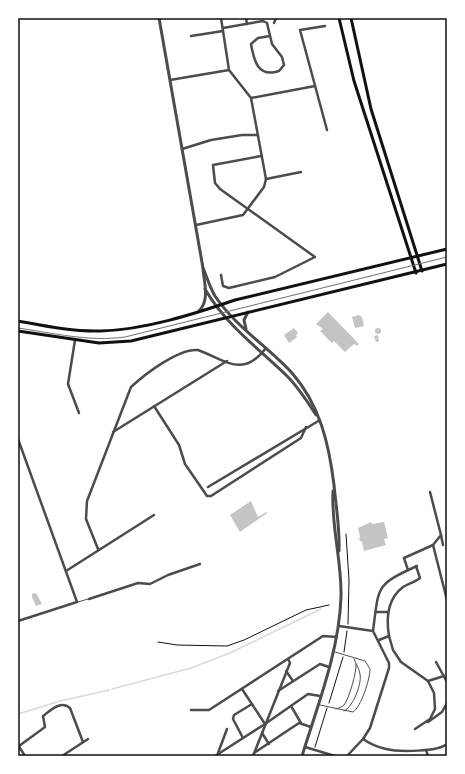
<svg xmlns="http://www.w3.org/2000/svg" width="465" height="774" font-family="Rubik,sans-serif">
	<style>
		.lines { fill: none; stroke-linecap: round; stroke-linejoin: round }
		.stream { stroke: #d9d9d9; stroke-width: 1.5 }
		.building { fill: #c4c4c4 }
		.path { stroke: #111; stroke-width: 1 }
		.service { stroke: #4c4c4c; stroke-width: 1 }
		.minor { stroke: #4c4c4c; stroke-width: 2.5 }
		.tertiary { stroke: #4c4c4c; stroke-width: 3 }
		.secondary { stroke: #111; stroke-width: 3 }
		.tram { stroke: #707070; stroke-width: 1 }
		.neatline { fill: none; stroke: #111; stroke-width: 1.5 }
	</style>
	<rect width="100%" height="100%" fill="#fff"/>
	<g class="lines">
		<g class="stream">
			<polyline points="112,689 191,668 230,653 321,609"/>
			<polyline points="18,714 60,701 109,690"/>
		</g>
	</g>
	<g class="building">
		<polygon points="328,312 359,344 357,346 354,344 345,352 334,341 332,343 320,331 323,329 316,324"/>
		<polygon points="359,315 362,317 364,326 355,328 352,317"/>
		<polygon points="294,328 298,333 296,335 297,337 289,343 284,335"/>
		<circle cx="378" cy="331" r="3"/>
		<polygon points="378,335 379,341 376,342 374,336"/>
		<polygon points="251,501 258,517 266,512 267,513 240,532 230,515"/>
		<polygon points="371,522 372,524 384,522 388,538 384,539 386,545 364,551 362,542 359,540 360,537 358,528"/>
		<polygon points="36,593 42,604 36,606 32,597 32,594"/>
	</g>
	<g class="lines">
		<g class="path">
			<polyline points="346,534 349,580 348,624"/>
			<polyline points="158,642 177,645 227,646 244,640 306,610 329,605"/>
			<polyline points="344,652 347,631"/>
			<polyline points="329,703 343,657"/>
			<polyline points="315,747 327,708"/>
		</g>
		<g class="service">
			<polyline points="78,602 88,599"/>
			<path d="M320,705L353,712C361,707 370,679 370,669L365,661L335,652"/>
			<path d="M336,709C339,708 342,707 344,705C349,699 357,671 356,664"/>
			<path d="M344,711C353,707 362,684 360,674C359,668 356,664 354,659"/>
		</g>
		<g class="minor">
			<polyline points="246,18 247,24"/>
			<polyline points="274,23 276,18"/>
			<polyline points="325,26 300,30 327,130"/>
			<path d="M223,28L263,21L267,23L272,44L282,57L284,65L279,71C258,78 254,61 251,44L258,38L270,36"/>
			<polyline points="191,36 223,31"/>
			<polyline points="170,80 229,70"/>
			<polyline points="251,98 315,86"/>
			<polyline points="182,149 211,140 242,135 258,135"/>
			<polyline points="266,179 301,172"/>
			<polyline points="196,225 243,215 264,187 266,179 251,98 229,70 221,18"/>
			<polyline points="221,275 223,286 229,288 275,277 315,257 220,189 215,183 213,165 261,156"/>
			<polyline points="75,340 68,384 79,413"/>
			<polyline points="154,406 179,445 185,464 207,496 211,496 301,438 306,427"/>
			<polyline points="113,432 227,361"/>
			<polyline points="18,439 77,602 18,621"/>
			<polyline points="208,487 320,420"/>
			<polyline points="441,535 443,545"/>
			<polyline points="433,545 447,600"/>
			<path d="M98,549L86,519L87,501L131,387C145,374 179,348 198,350C227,361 243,378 266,348"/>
			<polyline points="408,570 404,558 433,545 441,535 430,492"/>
			<polyline points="66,571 154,515"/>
			<polyline points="89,599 138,583 150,584 168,575 200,564"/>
			<polyline points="376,612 388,612"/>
			<polyline points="339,626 373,631 389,663 389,668 370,728 363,739 347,756"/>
			<path d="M373,631C379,586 375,585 417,566"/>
			<path d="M389,636C386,618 387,599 403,587C408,584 415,582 420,578L416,566"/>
			<polyline points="379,640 389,636 393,650 401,662 428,681 434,693 435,709 430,719 415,729"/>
			<polyline points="436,662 447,682"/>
			<polyline points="286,671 293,681"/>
			<polyline points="428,681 444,676"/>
			<polyline points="242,689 265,724 308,694 320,696"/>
			<polyline points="278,691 320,664 329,667"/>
			<polyline points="291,706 301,723"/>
			<polyline points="191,710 209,710 323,636 337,637"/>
			<polyline points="428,722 442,712 447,703"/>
			<polyline points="262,733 269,744"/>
			<polyline points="243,738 233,719 234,715 252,704"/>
			<path d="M363,739C370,744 377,747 386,749C398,752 438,752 447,744"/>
			<polyline points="18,745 25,756"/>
			<path d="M19,746L45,727L43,716C51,710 61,700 70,708L83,742"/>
			<polyline points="305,747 335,756"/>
			<polyline points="426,750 428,756"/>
			<polyline points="218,753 227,729"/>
			<polyline points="254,753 299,723 311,727"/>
			<polyline points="62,756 88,739"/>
			<polyline points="215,756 265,724"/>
			<polyline points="253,756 288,668 290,663 288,659"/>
		</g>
		<g class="tertiary">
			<path d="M159,18L203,268C204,283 210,300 199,311"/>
			<path d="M203,268C207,277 210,288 215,296C235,326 268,347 292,373C320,405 329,444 334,485C336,507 340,528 339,551"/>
			<path d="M205,289C225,324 258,348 287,376C299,388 307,401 316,415"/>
			<polyline points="246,329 244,320 248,312"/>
			<path d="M302,756C318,704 339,652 341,597C342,561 331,527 333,491"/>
		</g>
		<g class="secondary">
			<polyline points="339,18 354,81 416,273"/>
			<polyline points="351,18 371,109 422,271"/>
			<path d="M18,321C45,326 73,332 101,331C144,330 194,314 235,300L447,249"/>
			<polyline points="18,331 99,343 131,341 447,264"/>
		</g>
		<path class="tram" d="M18,328C53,333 89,342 125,337L447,257"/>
	</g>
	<rect width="465" height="774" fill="none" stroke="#ffffff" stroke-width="38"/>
	<rect x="19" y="19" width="427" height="736" class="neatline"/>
</svg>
